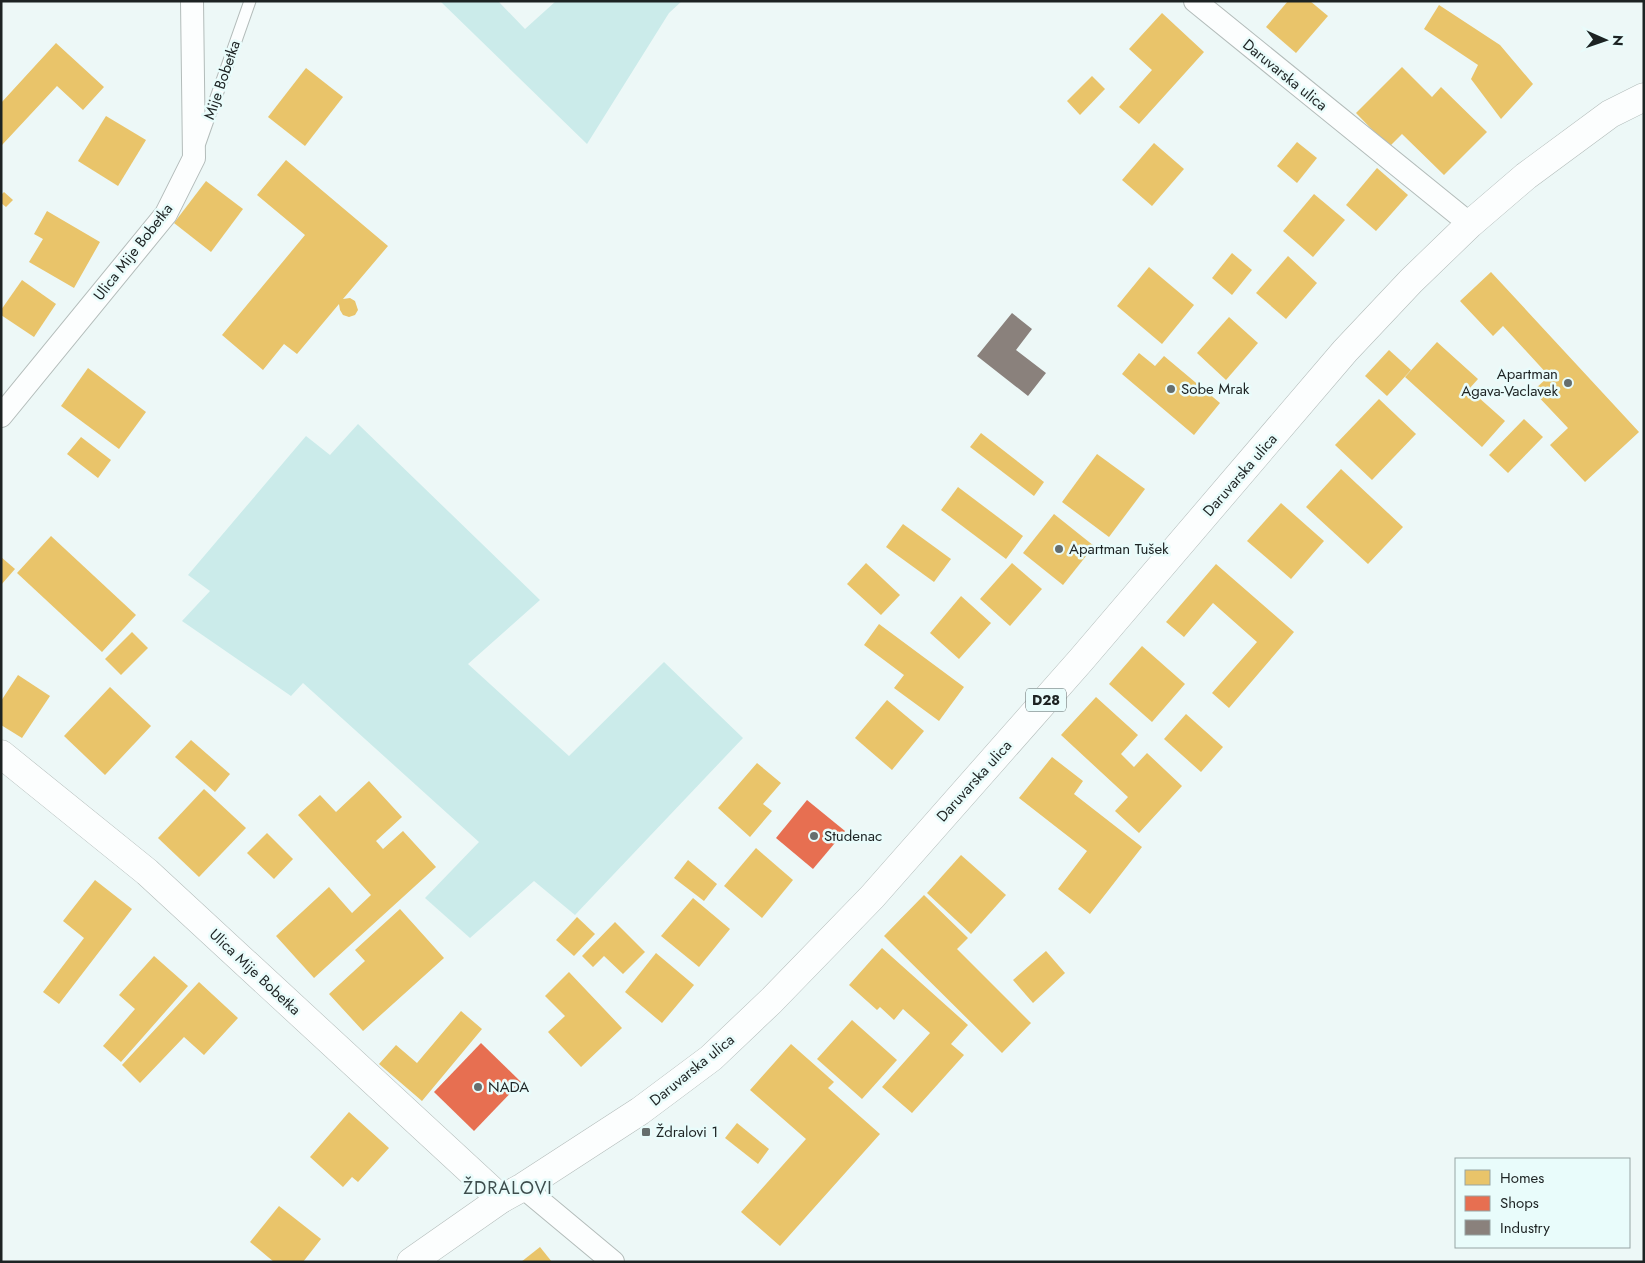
<svg xmlns="http://www.w3.org/2000/svg" width="1645" height="1263" font-family="Jost,sans-serif">
	<style>
		.green { fill: #cbebea }
		.homes { fill: #e9c46a }
		.shops { fill: #e76f51 }
		.industry { fill: #8a817c }
		.lines { fill: none; stroke-linecap: round; stroke-linejoin: round }
		.lane-casing { stroke: #b3bcba; stroke-width: 13 }
		.street-casing { stroke: #b3bcba; stroke-width: 24 }
		.secondary-casing { stroke: #b3bcba; stroke-width: 29 }
		.primary-casing { stroke: #b3bcba; stroke-width: 29 }
		.lane { stroke: #fcfefe; stroke-width: 11 }
		.street { stroke: #fcfefe; stroke-width: 22 }
		.secondary { stroke: #fcfefe; stroke-width: 28 }
		.primary { stroke: #fcfefe; stroke-width: 28 }
		.poi-dot { fill: #666e6d; stroke: #e9fcfb; stroke-width: 2 }
		.labels { text-anchor: middle; stroke-width: 5; stroke-linejoin: round; paint-order: stroke }
		.shield { fill: #e9fcfb; stroke: #5a6464; stroke-width: 1 }
		.shield-label { font-size: 14px; font-weight: bold; fill: #1d2323 }
		.street-label { font-size: 15px; fill: #1d2323; stroke: #e9fcfb }
		.poi-label { font-size: 15px; fill: #1d2323; stroke: #e9fcfb; text-anchor: start }
		.quarter-label { font-size: 18px; letter-spacing: 1px; fill: #3f4e4e; stroke: #e9fcfb }
	</style>
	<rect width="100%" height="100%" fill="#edf8f7"/>
	<g class="green">
		<polygon points="440,1 498,1 525,29 556,1 682,1 669,13 587,144"/>
		<polygon points="358,424 540,600 468,664 569,756 664,662 743,738 575,915 534,881 470,938 425,898 479,842 303,683 291,696 182,621 210,591 188,575 306,436 330,455"/>
	</g>
	<g class="homes">
		<polygon points="1288,1 1310,1 1328,16 1296,53 1266,27"/>
		<polygon points="1439,5 1500,45 1533,84 1501,119 1471,79 1478,65 1424,29"/>
		<polygon points="1162,13 1204,52 1139,124 1119,107 1152,70 1129,49"/>
		<polygon points="56,43 104,87 83,110 57,86 2,145 1,103"/>
		<polygon points="1402,67 1432,97 1441,87 1487,132 1444,175 1402,134 1389,147 1356,113"/>
		<polygon points="306,68 343,97 305,146 268,117"/>
		<polygon points="1092,76 1105,89 1080,115 1067,101"/>
		<polygon points="106,116 146,140 118,186 78,161"/>
		<polygon points="1297,142 1317,158 1297,183 1277,166"/>
		<polygon points="1154,143 1184,169 1152,206 1122,180"/>
		<polygon points="286,160 388,246 343,299 350,298 355,301 358,310 355,315 349,317 343,315 340,310 339,304 297,354 284,344 263,370 222,335 305,235 257,195"/>
		<polygon points="1377,168 1408,195 1376,231 1346,205"/>
		<polygon points="206,181 243,209 211,252 174,223"/>
		<polygon points="4,192 13,200 6,207 1,203 1,195"/>
		<polygon points="1314,194 1345,220 1313,257 1283,231"/>
		<polygon points="47,211 100,242 74,288 29,262 43,239 34,234"/>
		<polygon points="1232,253 1252,270 1232,295 1212,278"/>
		<polygon points="1288,256 1317,283 1286,319 1256,293"/>
		<polygon points="1149,267 1194,305 1162,344 1117,306"/>
		<polygon points="1491,272 1639,432 1585,482 1550,445 1568,428 1533,391 1549,376 1503,326 1493,336 1460,301"/>
		<polygon points="22,280 56,304 34,337 1,315 1,310"/>
		<polygon points="1229,317 1258,343 1226,380 1197,353"/>
		<polygon points="1437,342 1478,379 1469,389 1505,421 1482,447 1405,377"/>
		<polygon points="1389,350 1411,370 1387,396 1365,376"/>
		<polygon points="1139,353 1155,366 1164,356 1220,403 1194,435 1122,374"/>
		<polygon points="88,368 146,412 119,449 61,406"/>
		<polygon points="1379,399 1416,434 1372,480 1335,445"/>
		<polygon points="1524,419 1543,437 1508,473 1489,455"/>
		<polygon points="981,433 1044,482 1034,496 970,447"/>
		<polygon points="81,437 111,460 98,478 67,454"/>
		<polygon points="1097,454 1145,489 1109,537 1062,502"/>
		<polygon points="1341,469 1403,527 1368,564 1306,507"/>
		<polygon points="958,487 1023,536 1006,559 941,510"/>
		<polygon points="1281,503 1324,541 1291,579 1247,541"/>
		<polygon points="1054,514 1094,546 1063,585 1023,553"/>
		<polygon points="903,524 951,559 934,582 886,547"/>
		<polygon points="51,536 136,615 102,652 17,573"/>
		<polygon points="1,557 15,569 1,585"/>
		<polygon points="866,563 900,595 881,615 847,584"/>
		<polygon points="1012,563 1042,589 1010,626 980,599"/>
		<polygon points="1216,564 1294,632 1229,708 1212,693 1257,642 1213,603 1184,637 1166,622"/>
		<polygon points="961,596 991,623 959,659 930,633"/>
		<polygon points="879,624 964,687 939,721 894,688 904,675 864,645"/>
		<polygon points="132,632 148,648 121,675 105,659"/>
		<polygon points="1142,646 1185,684 1152,722 1109,684"/>
		<polygon points="18,675 50,696 22,738 1,725 1,701"/>
		<polygon points="110,687 151,726 105,775 64,736"/>
		<polygon points="1096,697 1138,735 1121,754 1134,767 1147,753 1182,786 1139,833 1115,811 1128,797 1061,735"/>
		<polygon points="887,700 924,731 892,770 855,738"/>
		<polygon points="1186,714 1223,747 1201,772 1164,739"/>
		<polygon points="191,740 230,774 215,792 175,757"/>
		<polygon points="1052,757 1083,781 1074,794 1142,847 1090,914 1058,889 1087,851 1019,798"/>
		<polygon points="757,763 781,783 763,804 772,811 750,837 718,808"/>
		<polygon points="369,781 402,817 376,841 383,849 403,831 436,867 314,978 276,936 329,887 352,913 371,895 298,815 320,795 336,812"/>
		<polygon points="204,789 246,828 199,877 158,838"/>
		<polygon points="267,833 293,859 274,879 247,853"/>
		<polygon points="756,848 793,880 762,918 724,886"/>
		<polygon points="961,855 1006,895 971,934 927,893"/>
		<polygon points="688,860 717,884 704,901 674,878"/>
		<polygon points="95,880 132,909 59,1004 43,992 84,938 63,921"/>
		<polygon points="924,895 968,938 957,949 1031,1023 1002,1053 884,936"/>
		<polygon points="693,898 730,929 699,967 661,936"/>
		<polygon points="400,909 444,958 363,1031 329,994 365,961 355,950"/>
		<polygon points="577,917 595,934 574,956 556,940"/>
		<polygon points="615,922 645,952 623,974 604,956 593,967 582,956"/>
		<polygon points="882,948 968,1025 951,1044 964,1055 912,1113 882,1087 930,1033 903,1009 894,1020 880,1007 877,1010 849,985"/>
		<polygon points="1046,951 1065,973 1033,1003 1013,980"/>
		<polygon points="656,953 694,985 662,1023 625,992"/>
		<polygon points="154,956 188,986 121,1062 103,1046 135,1009 119,995"/>
		<polygon points="569,972 622,1028 581,1067 548,1032 565,1016 545,996"/>
		<polygon points="199,982 238,1018 204,1055 184,1037 140,1083 122,1065"/>
		<polygon points="461,1011 482,1029 422,1101 379,1064 396,1045 417,1063"/>
		<polygon points="852,1020 897,1060 862,1099 817,1059"/>
		<polygon points="791,1044 834,1082 828,1088 880,1134 780,1246 741,1212 806,1139 750,1090"/>
		<polygon points="349,1112 389,1148 358,1182 352,1177 343,1187 310,1157"/>
		<polygon points="737,1123 769,1149 758,1164 725,1138"/>
		<polygon points="279,1206 321,1239 303,1262 274,1262 250,1242"/>
		<polygon points="540,1247 552,1262 521,1262"/>
	</g>
	<g class="shops">
		<polygon points="807,800 845,831 813,869 776,838"/>
		<polygon points="481,1043 521,1082 474,1131 434,1092"/>
	</g>
	<polygon class="industry" points="1012,313 1032,329 1016,350 1046,373 1028,396 977,356"/>
	<g class="lines">
		<g class="lane-casing">
			<polyline id="lane" points="200,143 250,1"/>
		</g>
		<g class="street-casing">
			<g id="street">
				<polyline points="1195,1 1470,224"/>
				<polyline points="1,416 166,214 194,158 192,1"/>
				<polyline points="523,1187 613,1262"/>
			</g>
		</g>
		<g class="secondary-casing">
			<polyline id="secondary" points="1,754 147,872 501,1199"/>
		</g>
		<g class="primary-casing">
			<polyline id="primary" points="411,1262 501,1199 523,1187 640,1111 711,1058 771,1001 872,897 1081,660 1345,351 1411,281 1470,224 1526,176 1610,114 1644,97"/>
		</g>
		<use href="#lane" class="lane"/>
		<use href="#street" class="street"/>
		<use href="#secondary" class="secondary"/>
		<use href="#primary" class="primary"/>
	</g>
	<g class="poi-dot">
		<circle cx="1568" cy="383" r="5"/>
		<circle cx="1171" cy="389" r="5"/>
		<circle cx="1059" cy="549" r="5"/>
		<circle cx="814" cy="836" r="5"/>
		<circle cx="478" cy="1087" r="5"/>
		<rect x="641" y="1127" width="10" height="10" rx="2.5"/>
	</g>
	<g class="labels">
		<rect class="shield" x="1026" y="688.5" width="40" height="23" rx="4"/>
		<g class="shield-label">
			<text x="1046" y="705">D28</text>
		</g>
		<g class="street-label">
			<text transform="translate(1285 75) rotate(39)" y="5">Daruvarska ulica</text>
			<text transform="translate(222 80) rotate(-71)" y="5">Mije Bobetka</text>
			<text transform="translate(133 252) rotate(-52)" y="5">Ulica Mije Bobetka</text>
			<text transform="translate(1240 475) rotate(-49)" y="5">Daruvarska ulica</text>
			<text transform="translate(974 781) rotate(-48)" y="5">Daruvarska ulica</text>
			<text transform="translate(255 972) rotate(43)" y="5">Ulica Mije Bobetka</text>
			<text transform="translate(692 1070) rotate(-39)" y="5">Daruvarska ulica</text>
		</g>
		<g class="poi-label">
			<text x="1558" y="379" text-anchor="end">Apartman<tspan x="1558" dy="17">Agava-Vaclavek</tspan></text>
			<text x="1181" y="394">Sobe Mrak</text>
			<text x="1069" y="554">Apartman Tušek</text>
			<text x="824" y="841">Studenac</text>
			<text x="488" y="1092">NADA</text>
			<text x="656" y="1137">Ždralovi 1</text>
		</g>
		<g class="quarter-label">
			<text x="508" y="1194">ŽDRALOVI</text>
		</g>
	</g>
	<rect width="1645" height="1263" fill="none" stroke="#1d2323" stroke-width="5"/>
	<rect x="1455" y="1158" width="175" height="90" fill="#e9fcfb" stroke="#97a5a5"/>
	<rect x="1465" y="1170" width="25" height="15" fill="#e9c46a" stroke="#97a5a5"/>
	<text x="1500" y="1183" font-size="15" fill="#1d2323">Homes</text>
	<rect x="1465" y="1196" width="25" height="15" fill="#e76f51" stroke="#97a5a5"/>
	<text x="1500" y="1208" font-size="15" fill="#1d2323">Shops</text>
	<rect x="1465" y="1220" width="25" height="15" fill="#8a817c" stroke="#97a5a5"/>
	<text x="1500" y="1233" font-size="15" fill="#1d2323">Industry</text>
	<g transform="translate(1605 40) rotate(92)" stroke="#e9fcfb" stroke-width="4" paint-order="stroke">
	<path d="M0-4L9 19L0 12L-9 19Z" fill="#1d2323"/>
	<text y="-8" font-size="14" font-weight="bold" text-anchor="middle" fill="#1d2323">N</text>
	</g>
</svg>
